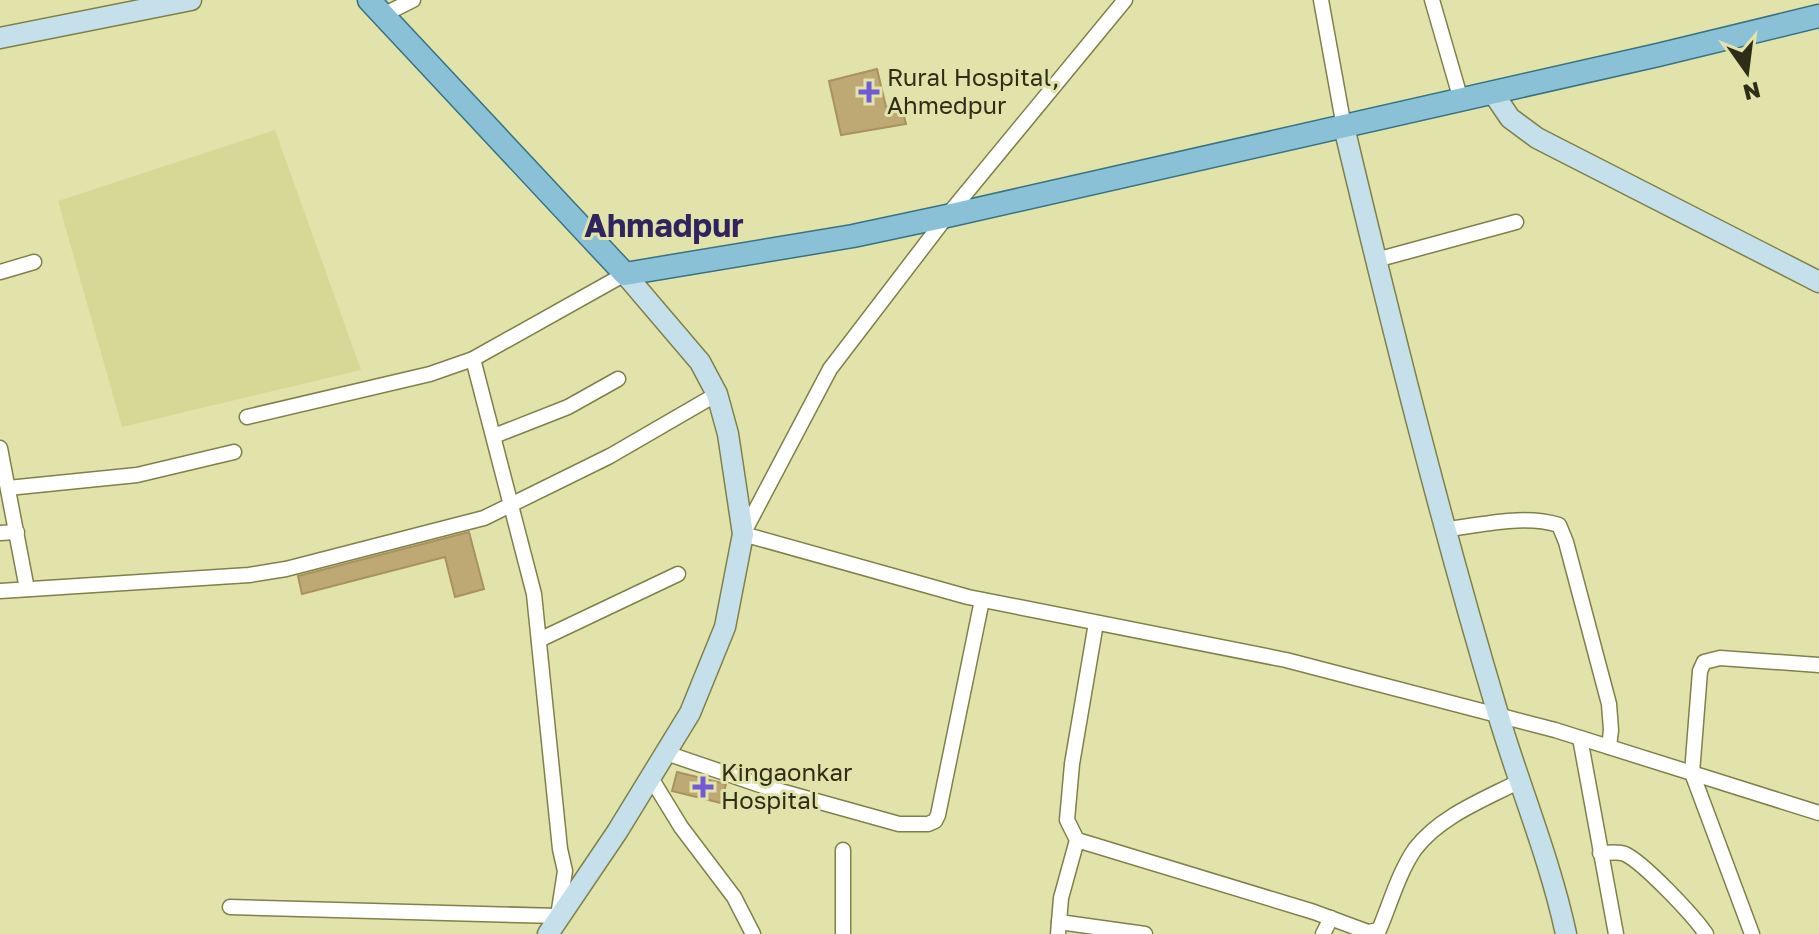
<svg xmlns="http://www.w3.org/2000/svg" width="1819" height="934" font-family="'Golos Text',sans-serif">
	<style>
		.built { fill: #d7d796 }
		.building { fill: #bea974; stroke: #a8935f; stroke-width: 2 }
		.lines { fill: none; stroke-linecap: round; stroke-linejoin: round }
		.street-casing { stroke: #80804a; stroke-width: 17 }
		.secondary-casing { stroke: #80804a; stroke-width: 23 }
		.primary-casing { stroke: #387383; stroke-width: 25 }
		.street { stroke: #fff; stroke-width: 14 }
		.secondary { stroke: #c5e0eb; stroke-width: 20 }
		.primary { stroke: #8bc1d7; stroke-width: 22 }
		.poi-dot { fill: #735ad5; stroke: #e2e3aa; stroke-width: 3 }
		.labels { text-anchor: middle; stroke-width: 6; stroke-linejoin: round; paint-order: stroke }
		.poi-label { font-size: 24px; fill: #2e2d17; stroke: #e2e3aa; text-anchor: start }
		.district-label { font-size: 32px; font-weight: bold; fill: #30245f; stroke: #e2e3aa }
	</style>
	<rect width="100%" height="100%" fill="#e2e3aa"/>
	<polygon class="built" points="275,130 361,370 122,427 58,201"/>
	<g class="building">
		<polygon points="877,69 886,107 901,104 906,124 841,135 829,81"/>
		<polygon points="469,532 484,589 455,597 445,557 302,594 298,576"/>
		<polygon points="677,772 726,784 721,803 672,791"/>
	</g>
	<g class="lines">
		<g class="street-casing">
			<g id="street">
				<polyline points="1125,0 947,216 830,369 743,534 968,597 1286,660 1555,730 1819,813"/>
				<polyline points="1321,0 1344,127"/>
				<polyline points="1432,0 1461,100"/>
				<polyline points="383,15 413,0"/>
				<polyline points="1376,260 1516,222"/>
				<polyline points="0,272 34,262"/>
				<polyline points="247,417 430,374 473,359 625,274"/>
				<polyline points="494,436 568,407 618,379"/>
				<polyline points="0,448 27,589"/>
				<polyline points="8,488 137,475 234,452"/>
				<path d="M1447,529C1483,525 1524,514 1559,525L1566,542L1609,704L1611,730L1609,747"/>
				<polyline points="0,533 17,532"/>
				<polyline points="0,591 249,575 286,569 484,518 610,456 717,394"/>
				<polyline points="539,640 678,574"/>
				<polyline points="1580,738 1616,934"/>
				<polyline points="666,753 766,787 899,824 928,824 935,821 938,815 982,600"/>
				<polyline points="651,778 681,827 734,897 753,934"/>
				<path d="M1077,840L1314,912L1368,932L1379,930C1390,904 1399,872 1415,849C1440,816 1485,799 1520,781"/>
				<polyline points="843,850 843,934"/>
				<path d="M1600,853C1608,853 1618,851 1625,854C1644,863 1694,916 1706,934"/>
				<polyline points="230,907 558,916 565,871 560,849 534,594 473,359"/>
				<polyline points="1059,922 1145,934"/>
				<polyline points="1058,934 1061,898 1077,840 1067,820 1072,764 1096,623"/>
				<polyline points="1323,934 1331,918"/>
				<polyline points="1752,934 1692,773 1700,671 1704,662 1720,658 1819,665"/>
			</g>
		</g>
		<g class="secondary-casing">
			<g id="secondary">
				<polyline points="0,38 191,0"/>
				<polyline points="1493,93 1510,118 1537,138 1819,282"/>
				<path d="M1344,127C1391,324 1440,520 1498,714C1520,788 1550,859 1566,934"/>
				<polyline points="548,934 617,832 690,713 725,627 743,534 728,434 717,394 700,362 625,274"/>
			</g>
		</g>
		<g class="primary-casing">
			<polyline id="primary" points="369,0 625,274 853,236 947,216 1658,55 1819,16"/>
		</g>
		<use href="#street" class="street"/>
		<use href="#secondary" class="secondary"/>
		<use href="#primary" class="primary"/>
	</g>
	<g class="poi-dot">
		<path d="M865 80h8v8h8v8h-8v8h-8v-8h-8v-8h8z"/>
		<path d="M699 775h8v8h8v8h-8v8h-8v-8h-8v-8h8z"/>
	</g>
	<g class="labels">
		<g class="poi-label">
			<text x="887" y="86">Rural Hospital,<tspan x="887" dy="28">Ahmedpur</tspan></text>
			<text x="721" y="781">Kingaonkar<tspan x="721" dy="28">Hospital</tspan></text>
		</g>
		<g class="district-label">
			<text x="664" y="237">Ahmadpur</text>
		</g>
	</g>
	<g transform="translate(1747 72) rotate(166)" stroke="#e2e3aa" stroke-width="6" paint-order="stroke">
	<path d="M0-6L14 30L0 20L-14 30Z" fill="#2e2d17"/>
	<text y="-12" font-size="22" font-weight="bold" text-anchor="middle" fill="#2e2d17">N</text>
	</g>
</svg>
